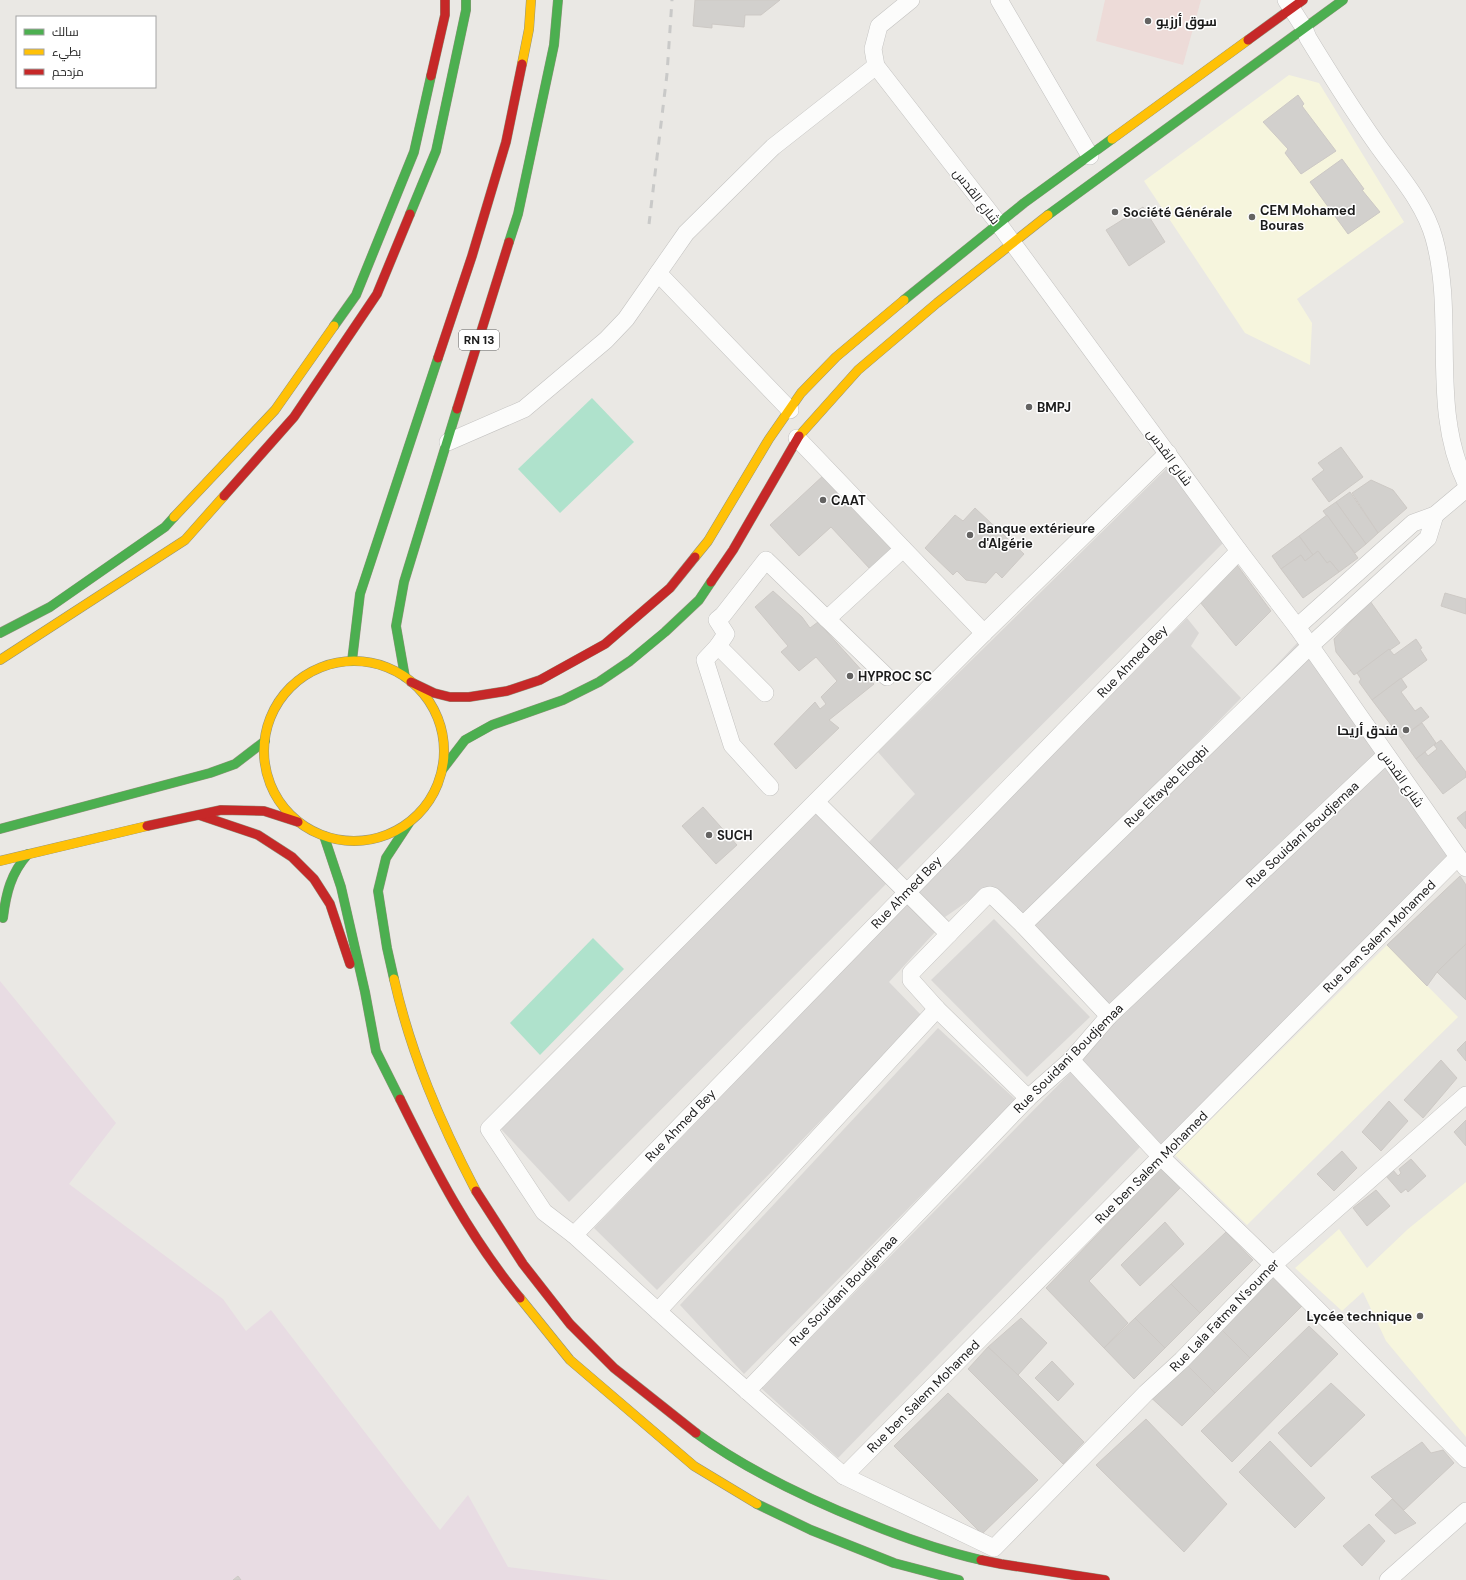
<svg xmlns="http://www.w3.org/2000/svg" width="1466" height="1580" font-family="'DM Sans',Cairo,sans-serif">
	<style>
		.residential { fill: #d9d7d5 }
		.commercial { fill: #eddbd8 }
		.industrial { fill: #e8dce3 }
		.education { fill: #f6f5dd; fill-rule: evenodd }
		.pitch { fill: #afe2cc }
		.building { fill: #d2d0cd; stroke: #cdc9c5 }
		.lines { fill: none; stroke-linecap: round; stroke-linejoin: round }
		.street-casing { stroke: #c3c2c0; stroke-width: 18 }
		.fast-casing { stroke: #92937d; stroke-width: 10 }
		.slow-casing { stroke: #92937d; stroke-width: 10 }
		.jam-casing { stroke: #92937d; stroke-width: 10 }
		.street { stroke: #fcfcfb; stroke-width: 17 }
		.fast { stroke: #4caf50; stroke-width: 9 }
		.slow { stroke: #ffc107; stroke-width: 9 }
		.jam { stroke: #c62828; stroke-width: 9 }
		.rail { stroke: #c9c9c8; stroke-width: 3; stroke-dasharray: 8 8; stroke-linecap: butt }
		.poi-dot { fill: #646362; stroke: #fff; stroke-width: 1.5 }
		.labels { text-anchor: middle; stroke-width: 3; stroke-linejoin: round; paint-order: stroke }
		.shield { fill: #fff; stroke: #606060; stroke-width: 1 }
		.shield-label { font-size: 12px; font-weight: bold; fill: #1c1c1c }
		.poi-label { font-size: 13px; font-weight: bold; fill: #1c1c1c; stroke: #fff; text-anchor: start }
		.street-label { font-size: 13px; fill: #1c1c1c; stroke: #fff }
	</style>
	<rect width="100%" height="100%" fill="#eae8e4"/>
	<g class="residential">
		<polygon points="1168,467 1223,543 896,871 868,843 915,794 878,752"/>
		<polygon points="1187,618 1199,633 1191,646 1241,698 1024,921 987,888 945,917 917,893"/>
		<polygon points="1299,641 1381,754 1110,1013 1034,923"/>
		<polygon points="1383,755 1454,859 1158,1149 1069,1066"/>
		<polygon points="825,805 887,883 569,1202 500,1128"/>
		<polygon points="907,904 936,931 889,982 922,1016 657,1290 594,1228"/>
		<polygon points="994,919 1090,1017 1027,1077 931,980"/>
		<polygon points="938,1028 1016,1100 744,1374 680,1305"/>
		<polygon points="1071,1072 1140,1147 838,1458 761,1388"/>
	</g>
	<polygon class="commercial" points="1105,0 1201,0 1183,65 1096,41"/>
	<polygon class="industrial" points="0,981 116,1123 69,1184 223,1299 246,1331 271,1310 440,1530 468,1495 508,1567 609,1580 0,1580"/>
	<g class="education">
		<path d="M1289,75L1319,83L1404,222L1297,299L1312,323L1310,365L1245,333L1144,181ZM1298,95L1304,103L1302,106L1336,151L1302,174L1285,153L1288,149L1264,122ZM1342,159L1364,189L1362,190L1380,212L1348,234L1310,182Z"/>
		<polygon points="1387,945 1458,1017 1247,1225 1175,1155"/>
		<polygon points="1466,1182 1466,1437 1386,1341 1363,1292 1342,1311 1295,1268 1339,1229 1367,1268 1408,1229"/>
	</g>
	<g class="pitch">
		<polygon points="592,398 634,442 560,513 518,469"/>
		<polygon points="593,938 624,969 540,1055 510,1023"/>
	</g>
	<g class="building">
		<polygon points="695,0 780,0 761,15 745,15 744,27 712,24 712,28 693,26"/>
		<polygon points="1298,95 1304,104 1302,106 1336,151 1301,174 1285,153 1288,149 1263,122"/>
		<polygon points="1342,159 1364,189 1362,190 1380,212 1348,234 1310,182"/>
		<polygon points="1143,207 1165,242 1129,266 1106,230"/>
		<polygon points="1341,447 1363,477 1329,502 1312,479 1324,470 1318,463"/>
		<polygon points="825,474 892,548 870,569 831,527 799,556 770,525"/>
		<polygon points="1371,480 1393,490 1407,508 1378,533 1352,493"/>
		<polygon points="1350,492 1378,533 1366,544 1336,502"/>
		<polygon points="1336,502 1366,544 1355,553 1323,511"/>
		<polygon points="975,508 1024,554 1002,578 996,572 986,583 966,580 957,571 953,575 925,548 955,515 963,521"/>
		<polygon points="1327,515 1358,558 1339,572 1330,561 1327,563 1318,551 1313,555 1299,536"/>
		<polygon points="1299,536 1313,555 1305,561 1301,555 1281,569 1272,556"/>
		<polygon points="1318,551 1327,563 1330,561 1339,572 1303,598 1281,569 1301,555 1305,561"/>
		<polygon points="1237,565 1271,611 1236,646 1200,602"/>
		<polygon points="773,591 802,617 810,628 818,622 874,684 829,720 839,728 796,769 774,744 815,702 820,709 826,704 821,697 837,681 816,657 799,671 781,652 788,646 755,607"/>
		<polygon points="1445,593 1466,599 1466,614 1441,606"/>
		<polygon points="1370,601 1400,643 1354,675 1336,652 1334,639"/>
		<polygon points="1416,639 1422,648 1420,649 1427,660 1372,700 1359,682 1361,679 1357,673 1389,649 1394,655"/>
		<polygon points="1401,678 1407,687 1401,692 1415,711 1421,707 1429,717 1401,738 1372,700"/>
		<polygon points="1422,723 1436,743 1416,759 1401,738"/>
		<polygon points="1441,740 1466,772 1466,777 1443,794 1416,759 1425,752 1428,756 1437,749 1434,745"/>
		<polygon points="703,807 737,845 716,864 682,826"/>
		<polygon points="1466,811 1466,829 1457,818"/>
		<polygon points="1460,876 1466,885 1466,944 1437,972 1427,986 1387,945"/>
		<polygon points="1466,944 1466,1000 1437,972"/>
		<polygon points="1466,1041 1466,1061 1457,1050"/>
		<polygon points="1441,1060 1457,1078 1423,1118 1404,1100"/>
		<polygon points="1389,1101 1408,1121 1381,1151 1362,1132"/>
		<polygon points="1466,1120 1466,1146 1454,1132"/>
		<polygon points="1342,1151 1357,1168 1334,1191 1317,1174"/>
		<polygon points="1411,1159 1426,1176 1408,1192 1406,1189 1401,1193 1386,1176 1393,1170 1398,1176 1401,1173 1399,1169"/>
		<polygon points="1161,1168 1181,1187 1089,1281 1128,1323 1104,1348 1046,1288"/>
		<polygon points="1376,1190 1390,1206 1367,1226 1353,1208"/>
		<polygon points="1165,1222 1184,1244 1140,1286 1121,1265"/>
		<polygon points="1226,1232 1253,1260 1200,1313 1171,1284"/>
		<polygon points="1270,1274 1302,1306 1250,1358 1217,1325"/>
		<polygon points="1171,1284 1200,1313 1165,1348 1135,1318"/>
		<polygon points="1021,1318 1047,1343 1018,1375 988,1347"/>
		<polygon points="1135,1318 1165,1348 1134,1379 1104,1348"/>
		<polygon points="1217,1325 1250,1358 1215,1393 1182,1360"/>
		<polygon points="1309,1326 1338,1354 1232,1462 1201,1431"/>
		<polygon points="988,1347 1018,1375 1084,1442 1063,1464 968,1369"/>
		<polygon points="1182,1360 1215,1393 1182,1426 1146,1393"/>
		<polygon points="1052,1361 1074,1384 1058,1401 1035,1378"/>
		<polygon points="1331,1383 1365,1415 1311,1467 1278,1433"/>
		<polygon points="948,1393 1038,1480 982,1534 894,1446"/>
		<polygon points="1146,1419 1227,1504 1184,1552 1096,1465"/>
		<polygon points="1270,1441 1325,1498 1295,1528 1239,1472"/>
		<polygon points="1422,1442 1431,1453 1443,1450 1454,1463 1404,1510 1371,1477"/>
		<polygon points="1392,1499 1416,1523 1395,1534 1375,1515"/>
		<polygon points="1369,1524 1385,1541 1362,1566 1343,1546"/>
		<polygon points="238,1576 241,1580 233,1580"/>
	</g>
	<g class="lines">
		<g class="street-casing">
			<g id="street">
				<polyline points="911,0 879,26 873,49 876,66 998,223 1239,551 1297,627 1466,868"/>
				<polyline points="999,0 1090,156"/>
				<path d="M1286,0L1304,28L1308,38C1330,74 1352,109 1376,143C1397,173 1424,202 1434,238C1456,317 1429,407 1466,483"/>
				<polyline points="658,273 790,410"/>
				<polyline points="797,438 984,633"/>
				<polyline points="448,442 524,409 606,340 626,319 686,233 773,147 876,66"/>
				<polyline points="1168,453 984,633 489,1129 544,1212 574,1235 704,1353 844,1476 994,1548 1146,1393 1182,1360 1273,1265 1466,1095"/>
				<polyline points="827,619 903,549"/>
				<polyline points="1297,627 1413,523 1435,515 1466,489"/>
				<polyline points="718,646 705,660 732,745 770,787"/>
				<polyline points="765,693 718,646 726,634 717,620 723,615 766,560 887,677"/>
				<polyline points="816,802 949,934"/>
				<polyline points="1023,925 1310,646 1428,538 1435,515"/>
				<polyline points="1071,1060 1161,1157 1273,1265 1466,1459"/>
				<polyline points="1028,1098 937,1009 911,980 911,973 986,896 990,895 993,896 1023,925 1109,1016"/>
				<polyline points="574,1235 1239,551"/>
				<polyline points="658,1311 937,1009"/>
				<polyline points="747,1391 1028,1098 1071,1060 1109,1016 1386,755"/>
				<polyline points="844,1476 1458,857"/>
				<polyline points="1388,1580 1466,1511"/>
			</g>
		</g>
		<g class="fast-casing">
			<g id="fast">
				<polyline points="410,214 436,151 466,10 466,0"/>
				<polyline points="1048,215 1343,0"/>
				<polyline points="509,242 518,214 554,45 558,0"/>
				<polyline points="904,300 1024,203 1112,139"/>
				<polyline points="334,326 356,295 414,152 431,76"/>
				<polyline points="0,633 50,607 165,527 174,517"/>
				<polyline points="352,661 360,594 438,358"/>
				<polyline points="405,677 396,626 404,582 457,409"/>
				<polyline points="442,770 465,740 492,725 563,700 599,682 630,661 665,632 699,600 711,582"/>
				<polyline points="0,829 210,773 235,764 265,741"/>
				<polyline points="324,836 341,887 365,992 376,1051 400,1099"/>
				<path d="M3,918C6,893 11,873 28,854"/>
				<polyline points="394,979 387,948 378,891 386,858 409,823"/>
				<path d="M696,1433C748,1471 808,1499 868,1523C905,1538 942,1551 981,1560"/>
				<polyline points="757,1504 811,1530 894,1563 959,1580"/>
			</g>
		</g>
		<g class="slow-casing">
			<g id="slow">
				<polyline points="522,64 529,29 531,0"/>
				<polyline points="1112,139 1248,40"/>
				<polyline points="799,436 858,370 937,303 1048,215"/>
				<polyline points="174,517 275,410 334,326"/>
				<polyline points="695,557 708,541 769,439 801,393 836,357 904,300"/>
				<polyline points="0,660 185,540 224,496"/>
				<circle cx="354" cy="751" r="90"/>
				<polyline points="0,861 147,826"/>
				<path d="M394,979C411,1054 440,1122 476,1191"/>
				<polyline points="520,1298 570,1360 694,1466 757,1504"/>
			</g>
		</g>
		<g class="jam-casing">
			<g id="jam">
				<polyline points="1248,40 1303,0"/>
				<polyline points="431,76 445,15 445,0"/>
				<polyline points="438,358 472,256 506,142 522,64"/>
				<polyline points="457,409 509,242"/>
				<polyline points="224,496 294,417 377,294 410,214"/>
				<polyline points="711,582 733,550 799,436"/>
				<polyline points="411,682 434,693 450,697 469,697 507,691 540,680 605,644 670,588 695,557"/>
				<polyline points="199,815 258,835 292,857 314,879 330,904 350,964"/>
				<polyline points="147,826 221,810 264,811 298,822"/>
				<path d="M400,1099C435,1170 469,1236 520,1298"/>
				<polyline points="476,1191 523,1264 570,1324 614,1368 696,1433"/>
				<polyline points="981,1560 1001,1564 1105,1580"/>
			</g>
		</g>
		<use href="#street" class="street"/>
		<use href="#fast" class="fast"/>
		<use href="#slow" class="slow"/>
		<use href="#jam" class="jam"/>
		<polyline class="rail" points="649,224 667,74 672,0"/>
	</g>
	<g class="poi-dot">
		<circle cx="1148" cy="21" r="4"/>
		<circle cx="1115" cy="212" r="4"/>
		<circle cx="1252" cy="217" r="4"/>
		<circle cx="1029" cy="407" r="4"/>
		<circle cx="823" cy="500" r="4"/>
		<circle cx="970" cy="535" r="4"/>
		<circle cx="850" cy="676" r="4"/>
		<circle cx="1406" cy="730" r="4"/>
		<circle cx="709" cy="835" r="4"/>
		<circle cx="1420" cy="1316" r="4"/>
	</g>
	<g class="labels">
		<rect class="shield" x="459" y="330" width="40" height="20" rx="3"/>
		<g class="shield-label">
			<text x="479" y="344">RN 13</text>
		</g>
		<g class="poi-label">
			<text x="1156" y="26">سوق أرزيو</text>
			<text x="1260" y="215">CEM Mohamed<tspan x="1260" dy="15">Bouras</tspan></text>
			<text x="1123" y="217">Société Générale</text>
			<text x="1037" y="412">BMPJ</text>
			<text x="831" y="505">CAAT</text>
			<text x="978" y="533">Banque extérieure<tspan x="978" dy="15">d'Algérie</tspan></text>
			<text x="858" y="681">HYPROC SC</text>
			<text x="1398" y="735" text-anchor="end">فندق أريحا</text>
			<text x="717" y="840">SUCH</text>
			<text x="1412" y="1321" text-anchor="end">Lycée technique</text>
		</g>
		<g class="street-label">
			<text transform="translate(977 196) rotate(52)" y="5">شارع القدس</text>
			<text transform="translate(1170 457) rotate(54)" y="5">شارع القدس</text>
			<text transform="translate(1132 661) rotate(-46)" y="5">Rue Ahmed Bey</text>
			<text transform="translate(1402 778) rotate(55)" y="5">شارع القدس</text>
			<text transform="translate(1166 786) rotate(-44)" y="5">Rue Eltayeb Eloqbi</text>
			<text transform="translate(1302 834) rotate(-43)" y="5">Rue Souidani Boudjemaa</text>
			<text transform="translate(906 892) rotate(-46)" y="5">Rue Ahmed Bey</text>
			<text transform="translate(1379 936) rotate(-45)" y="5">Rue ben Salem Mohamed</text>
			<text transform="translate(1068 1058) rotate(-45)" y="5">Rue Souidani Boudjemaa</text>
			<text transform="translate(680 1125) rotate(-46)" y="5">Rue Ahmed Bey</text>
			<text transform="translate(1151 1167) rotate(-45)" y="5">Rue ben Salem Mohamed</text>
			<text transform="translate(843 1290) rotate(-46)" y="5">Rue Souidani Boudjemaa</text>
			<text transform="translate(1224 1315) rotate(-46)" y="5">Rue Lala Fatma N'soumer</text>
			<text transform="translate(923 1396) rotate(-45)" y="5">Rue ben Salem Mohamed</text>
		</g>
	</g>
	<rect x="16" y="16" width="140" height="72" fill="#ffffff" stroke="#a4a4a4"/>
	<rect x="24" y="29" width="20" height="6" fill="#4caf50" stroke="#a4a4a4"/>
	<text x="52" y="36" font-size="12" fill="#1c1c1c">سالك</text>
	<rect x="24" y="49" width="20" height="6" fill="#ffc107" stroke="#a4a4a4"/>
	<text x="52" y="56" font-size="12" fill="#1c1c1c">بطيء</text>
	<rect x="24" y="69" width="20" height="6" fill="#c62828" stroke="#a4a4a4"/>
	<text x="52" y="76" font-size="12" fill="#1c1c1c">مزدحم</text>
</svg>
